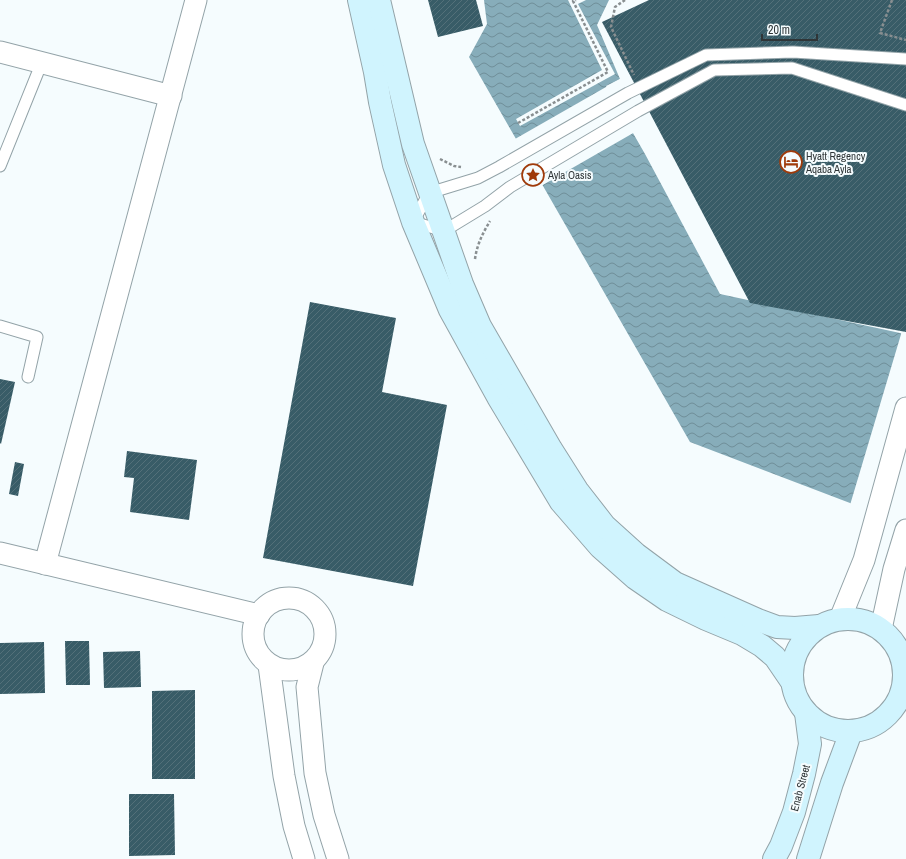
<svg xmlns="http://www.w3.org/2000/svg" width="906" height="859" font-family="'Archivo Narrow',sans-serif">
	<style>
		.water { fill: url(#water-waves) }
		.pier { fill: #f5fcfe }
		.building { fill: url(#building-hatch) }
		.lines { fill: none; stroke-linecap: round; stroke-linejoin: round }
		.lane-casing { stroke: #93a3a8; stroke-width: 13 }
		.street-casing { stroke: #93a3a8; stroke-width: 23 }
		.secondary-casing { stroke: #93a3a8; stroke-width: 24 }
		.path { stroke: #898f91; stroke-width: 2.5; stroke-dasharray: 3 2; stroke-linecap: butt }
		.lane { stroke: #fff; stroke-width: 11 }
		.street { stroke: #fff; stroke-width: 21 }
		.secondary { stroke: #d0f4fe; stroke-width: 22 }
		.labels { text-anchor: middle; stroke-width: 4; stroke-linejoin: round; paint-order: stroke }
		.poi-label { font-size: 11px; fill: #2f3537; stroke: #f5fcfe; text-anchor: start }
		.street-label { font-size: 11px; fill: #2f3537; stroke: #f5fcfe }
	</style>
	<defs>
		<pattern id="water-waves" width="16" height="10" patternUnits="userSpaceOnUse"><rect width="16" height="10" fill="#87adba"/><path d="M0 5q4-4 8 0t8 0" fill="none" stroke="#6f8e98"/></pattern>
		<pattern id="building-hatch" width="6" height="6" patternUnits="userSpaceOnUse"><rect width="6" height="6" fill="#385c67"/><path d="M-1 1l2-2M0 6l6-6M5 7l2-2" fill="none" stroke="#537079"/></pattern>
	</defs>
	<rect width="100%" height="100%" fill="#f5fcfe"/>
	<polygon class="water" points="484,0 609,0 597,25 620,79 606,86 645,154 720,294 900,333 906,336 871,511 690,442 469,57 487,24"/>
	<g class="pier">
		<polygon points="568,0 586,0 578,4 615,74 520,126 516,119 602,70"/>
		<polygon points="620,79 621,81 609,87 635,132 541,186 515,139"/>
		<polygon points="902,331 906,333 906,530 870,513 850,505"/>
	</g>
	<g class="building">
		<polygon points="428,0 476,0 483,26 438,37"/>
		<polygon points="649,0 906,0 906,332 750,303 602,22"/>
		<polygon points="310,302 396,318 382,392 447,405 413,586 263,558"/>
		<polygon points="0,379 15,382 1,444 0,443"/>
		<polygon points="127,451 197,460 189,520 130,512 134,478 124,477"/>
		<polygon points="15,462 24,464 18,496 9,494"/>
		<polygon points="65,641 89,641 90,685 66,685"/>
		<polygon points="44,642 45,693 0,694 0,643"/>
		<polygon points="140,651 141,687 104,688 103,652"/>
		<polygon points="195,690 195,779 152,779 152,691"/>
		<polygon points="129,794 174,794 175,855 129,856"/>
	</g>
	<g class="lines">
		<g class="lane-casing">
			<g id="lane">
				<polyline points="906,59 793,52 706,55 628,93 499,167 478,178 429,193 413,222 444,231 485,206 510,187 638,111 714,70 792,68 906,105"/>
				<polyline points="0,166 42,62"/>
				<polyline points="0,326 37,337 28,377"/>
			</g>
		</g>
		<g class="street-casing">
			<g id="street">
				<polyline points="0,52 171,96"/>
				<polyline points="0,553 259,615"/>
				<polyline points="45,564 196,0"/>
				<circle cx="289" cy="634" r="36"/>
				<polyline points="840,619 864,560 906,408"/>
				<polyline points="881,629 894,569 906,530"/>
				<polyline points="313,663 307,687 315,773 324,815 338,859"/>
				<polyline points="269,665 284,776 294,826 304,859"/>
			</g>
		</g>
		<g class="secondary-casing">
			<g id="secondary">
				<polyline points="359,0 375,72 380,102 394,165 413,222 450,310 498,397 561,502 600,547 635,578 667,600 706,619 742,634 762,646 775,657 792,682"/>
				<polyline points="379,0 413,144 462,284 480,326 551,449 577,490 605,526 636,554 675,583 758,620 777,627 795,628 819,626"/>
				<circle cx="848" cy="675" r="56"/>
				<polyline points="774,859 781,846 794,812 804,774 810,744 806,713"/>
				<polyline points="808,859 832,783 851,732"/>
			</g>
		</g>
		<g class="path">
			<polyline points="625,0 615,7 611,27 634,75"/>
			<polyline points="892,0 880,33 906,40"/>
			<polyline points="518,123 608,72 573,1 576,0"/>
			<polyline points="440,159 454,166 461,167"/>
			<path d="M475,259C477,244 483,233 490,221"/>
		</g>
		<use href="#lane" class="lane"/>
		<use href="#street" class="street"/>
		<use href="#secondary" class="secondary"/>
	</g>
	<defs>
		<g id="hotel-ring" transform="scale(1.15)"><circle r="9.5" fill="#f5fcfe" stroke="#9f3a0a" stroke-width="1.5"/><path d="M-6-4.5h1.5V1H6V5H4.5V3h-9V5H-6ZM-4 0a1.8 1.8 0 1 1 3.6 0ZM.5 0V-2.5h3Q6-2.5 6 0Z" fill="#9f3a0a"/></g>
		<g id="sight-ring" transform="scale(1.15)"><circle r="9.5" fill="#f5fcfe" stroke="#9f3a0a" stroke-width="1.5"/><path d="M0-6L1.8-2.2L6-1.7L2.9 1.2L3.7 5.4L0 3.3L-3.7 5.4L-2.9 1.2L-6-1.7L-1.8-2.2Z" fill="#9f3a0a"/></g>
	</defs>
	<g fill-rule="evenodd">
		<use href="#hotel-ring" x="791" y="162"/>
		<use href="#sight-ring" x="533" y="175"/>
	</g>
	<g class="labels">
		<g class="poi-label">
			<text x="806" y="160">Hyatt Regency<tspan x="806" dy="13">Aqaba Ayla</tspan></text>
			<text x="548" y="179">Ayla Oasis</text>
		</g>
		<g class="street-label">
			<text transform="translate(800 788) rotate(-75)" y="4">Enab Street</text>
		</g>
	</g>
	<path d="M762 34v6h55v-6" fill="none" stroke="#2f3537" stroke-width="2"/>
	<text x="768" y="34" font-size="12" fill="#2f3537" stroke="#f5fcfe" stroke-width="3" paint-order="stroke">20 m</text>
</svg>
